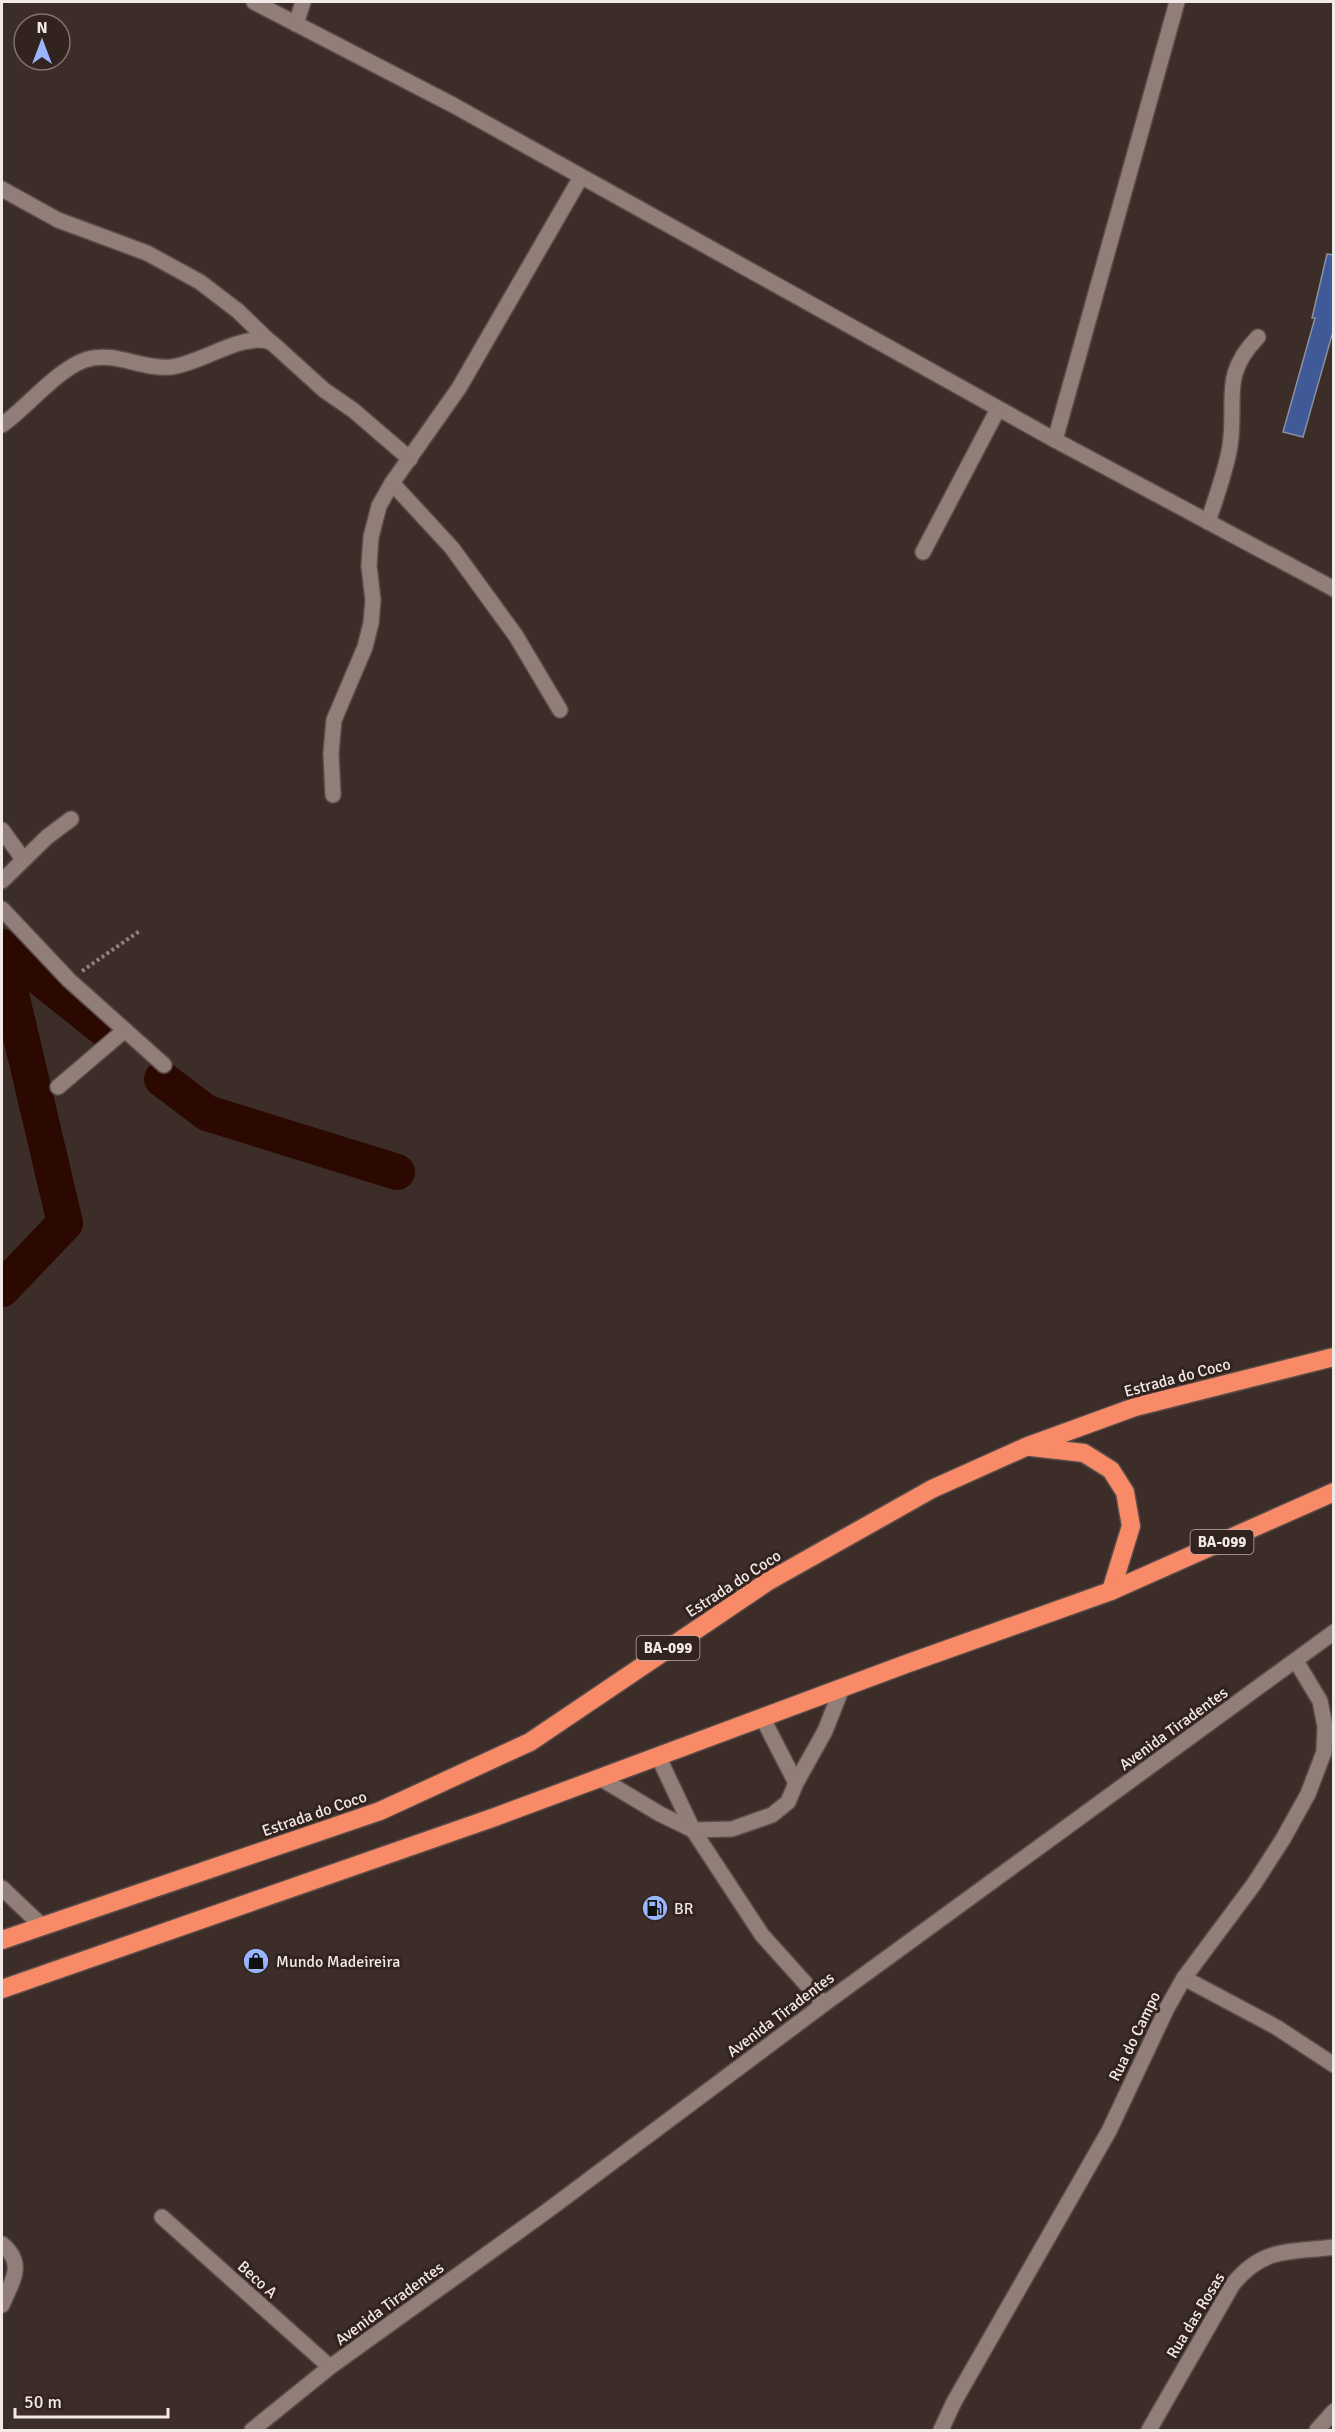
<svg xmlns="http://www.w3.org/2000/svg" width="1335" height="2432" font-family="Signika,sans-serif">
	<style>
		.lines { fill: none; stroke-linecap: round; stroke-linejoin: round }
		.river { stroke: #2b0800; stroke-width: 36 }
		.building { fill: #405997; stroke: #8990a0; stroke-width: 1.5 }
		.minor-casing { stroke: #594c48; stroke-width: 18 }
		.highway-casing { stroke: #594c48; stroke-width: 21 }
		.path { stroke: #8d817d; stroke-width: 4; stroke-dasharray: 3 3; stroke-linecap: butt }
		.minor { stroke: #917e79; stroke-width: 15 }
		.highway { stroke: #f98a68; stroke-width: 18 }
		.labels { text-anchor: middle; stroke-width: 6; stroke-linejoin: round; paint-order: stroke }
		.shield { fill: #32231f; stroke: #b9aeaa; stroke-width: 1.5 }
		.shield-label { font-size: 15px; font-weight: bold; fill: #f3e9e6 }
		.street-label { font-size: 16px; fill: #f3e9e6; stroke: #32231f }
		.poi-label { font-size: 16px; fill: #f3e9e6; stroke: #32231f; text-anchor: start }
	</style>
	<rect width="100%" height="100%" fill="#3c2d28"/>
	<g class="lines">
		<g class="river">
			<polyline points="2,947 107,1031"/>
			<polyline points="2,956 65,1223 2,1289"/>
			<polyline points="162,1079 207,1113 397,1172"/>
		</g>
	</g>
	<polygon class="building" points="1327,254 1334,255 1334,328 1303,437 1283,432 1315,318 1312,318"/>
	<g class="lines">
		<g class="minor-casing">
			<g id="minor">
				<polyline points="254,2 453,105 1055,440 1334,589"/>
				<polyline points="296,24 303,2"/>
				<polyline points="2,189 58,220 147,253 200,282 238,311 270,342"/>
				<path d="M2,425C26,408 58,369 85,360C115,350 141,370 171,367C203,363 242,332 271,342L324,390L353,410L410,459"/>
				<polyline points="1055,440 1177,2"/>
				<polyline points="392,483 452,548 516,636 560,710"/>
				<path d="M1208,522C1216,497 1226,471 1230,446C1237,399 1220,376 1258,337"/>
				<polyline points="923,552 998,409"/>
				<polyline points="333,795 331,753 334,720 365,647 371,623 373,600 369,566 371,537 379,506 392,483 459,388 581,177"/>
				<polyline points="2,830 23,859"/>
				<polyline points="2,881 47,837 71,819"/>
				<polyline points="2,909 69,980 164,1065"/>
				<polyline points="58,1087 125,1030"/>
				<polyline points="762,1717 796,1783"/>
				<polyline points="658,1756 693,1830 762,1935 824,2004"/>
				<polyline points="600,1778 660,1814 693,1830 732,1829 772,1815 788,1802 796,1783 825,1731 842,1688"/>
				<polyline points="2,1888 42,1926"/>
				<polyline points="1184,1978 1276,2027 1334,2065"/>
				<polyline points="162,2217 330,2367"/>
				<path d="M2,2244C26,2264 12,2281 2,2305"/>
				<polyline points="252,2430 330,2367 547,2211 824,2004 1334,1632"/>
				<polyline points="941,2430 954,2402 1109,2131 1167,2008 1184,1978 1254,1884 1283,1839 1308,1794 1324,1752 1325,1726 1320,1701 1296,1661"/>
				<path d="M1149,2430L1233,2284C1264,2246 1290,2253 1334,2247"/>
				<polyline points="1317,2430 1334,2411"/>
			</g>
		</g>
		<g class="highway-casing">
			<g id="highway">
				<polyline points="1031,1447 1084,1453 1111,1470 1125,1492 1131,1526 1111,1591"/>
				<polyline points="2,1940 380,1811 530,1742 767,1582 932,1489 1028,1446 1135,1407 1334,1357"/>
				<polyline points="2,1989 495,1817 906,1664 1111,1591 1334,1492"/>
			</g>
		</g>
		<polyline class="path" points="82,971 141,930"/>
		<use href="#minor" class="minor"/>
		<use href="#highway" class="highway"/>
	</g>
	<defs>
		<g id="fuel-disc" transform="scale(1.35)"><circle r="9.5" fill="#97b6fd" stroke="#32231f"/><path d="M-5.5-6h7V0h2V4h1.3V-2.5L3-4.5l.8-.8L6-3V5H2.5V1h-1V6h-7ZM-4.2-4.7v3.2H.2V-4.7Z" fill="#111"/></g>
		<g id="shop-disc" transform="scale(1.35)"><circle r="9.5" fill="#97b6fd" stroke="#32231f"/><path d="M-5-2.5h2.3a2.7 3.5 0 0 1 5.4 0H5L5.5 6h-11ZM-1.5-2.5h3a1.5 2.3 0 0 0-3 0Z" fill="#111"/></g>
	</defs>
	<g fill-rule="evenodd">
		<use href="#fuel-disc" x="655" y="1908"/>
		<use href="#shop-disc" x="256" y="1961"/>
	</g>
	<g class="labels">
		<g class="shield">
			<rect x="1190.5" y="1530" width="63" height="24" rx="4.5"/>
			<rect x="636.5" y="1636" width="63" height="24" rx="4.5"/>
		</g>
		<g class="shield-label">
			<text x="1222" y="1547">BA-099</text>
			<text x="668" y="1653">BA-099</text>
		</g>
		<g class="street-label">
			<text transform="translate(1177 1377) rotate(-15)" y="6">Estrada do Coco</text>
			<text transform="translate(733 1583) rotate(-33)" y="6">Estrada do Coco</text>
			<text transform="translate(1173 1728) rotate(-36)" y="6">Avenida Tiradentes</text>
			<text transform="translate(314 1813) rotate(-19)" y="6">Estrada do Coco</text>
			<text transform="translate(780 2014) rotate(-37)" y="6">Avenida Tiradentes</text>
			<text transform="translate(1134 2036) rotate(-64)" y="6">Rua do Campo</text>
			<text transform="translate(258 2279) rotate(42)" y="6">Beco A</text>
			<text transform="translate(389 2303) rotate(-36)" y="6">Avenida Tiradentes</text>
			<text transform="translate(1195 2315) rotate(-59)" y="6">Rua das Rosas</text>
		</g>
		<g class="poi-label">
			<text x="674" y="1914">BR</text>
			<text x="276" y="1967">Mundo Madeireira</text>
		</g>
	</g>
	<rect width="1335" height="2432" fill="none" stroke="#f3e9e6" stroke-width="6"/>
	<g transform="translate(42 42)"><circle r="28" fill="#32231f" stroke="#7f726f" stroke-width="1.5"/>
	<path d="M0-4.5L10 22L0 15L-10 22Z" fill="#97b6fd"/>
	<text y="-9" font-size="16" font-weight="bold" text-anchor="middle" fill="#f3e9e6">N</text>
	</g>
	<path d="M15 2408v9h153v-9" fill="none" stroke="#f3e9e6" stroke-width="3"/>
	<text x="24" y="2408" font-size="18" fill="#f3e9e6" stroke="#32231f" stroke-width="4.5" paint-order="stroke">50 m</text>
</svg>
